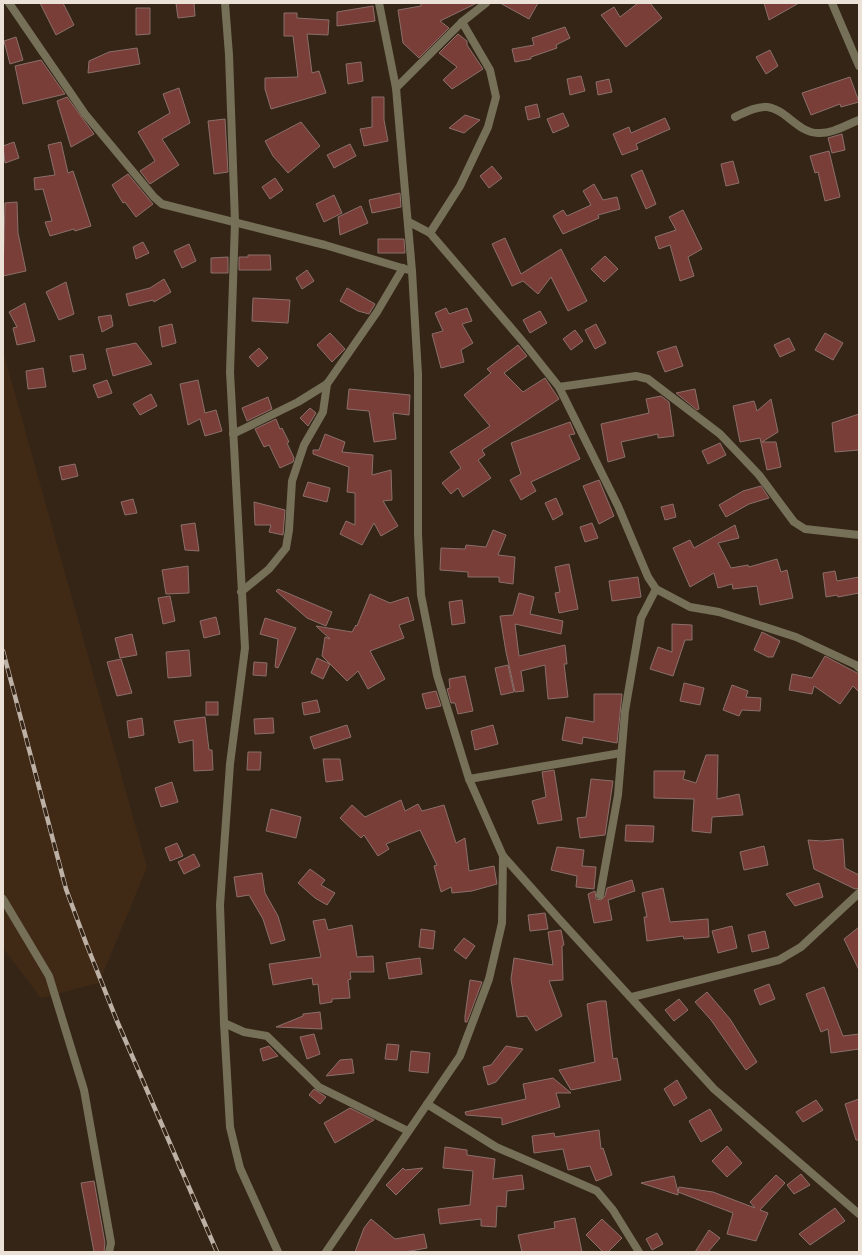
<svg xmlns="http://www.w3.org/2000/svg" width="862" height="1255" font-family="'Archivo Narrow',sans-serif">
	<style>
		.built { fill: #402a16 }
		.building { fill: #793e37; stroke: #8b6f6b }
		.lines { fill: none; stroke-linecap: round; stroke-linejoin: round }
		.minor { stroke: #757057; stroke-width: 8 }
		.rail-casing { stroke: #bdb0a5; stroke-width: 4.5 }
		.rail { stroke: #352516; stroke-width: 3; stroke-dasharray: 9; stroke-linecap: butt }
	</style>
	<rect width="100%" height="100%" fill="#352516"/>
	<polygon class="built" points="3,351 147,867 99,983 41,998 3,948"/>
	<g class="building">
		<polygon points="40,3 63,3 74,25 56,35"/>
		<polygon points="176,3 194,3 195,16 178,18"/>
		<polygon points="421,3 477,3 440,21 449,28 419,58 403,43 398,10 421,6"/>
		<polygon points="500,3 538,3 529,19"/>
		<polygon points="638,3 650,3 662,18 626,47 601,15 614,7 620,17"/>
		<polygon points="764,3 799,3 769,20"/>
		<polygon points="373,6 375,21 337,26 337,12"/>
		<polygon points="136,8 150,8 150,34 136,35"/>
		<polygon points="284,13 297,13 297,18 329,20 328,35 307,34 312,73 319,71 326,93 271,109 265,89 265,78 298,77 293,36 284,36"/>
		<polygon points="565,27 570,38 556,45 557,48 531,57 531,59 515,62 512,49 534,45 532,38"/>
		<polygon points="458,34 467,41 467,45 483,69 452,89 443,80 457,67 439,53"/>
		<polygon points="16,37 23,60 10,64 4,41"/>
		<polygon points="137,48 140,64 88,73 89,61 109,52"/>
		<polygon points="770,50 778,66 766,74 756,57"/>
		<polygon points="41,60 65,94 23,104 15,66"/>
		<polygon points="361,62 363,81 348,84 346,64"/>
		<polygon points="581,76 585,91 570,95 567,79"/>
		<polygon points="850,77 859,102 841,107 840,104 811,115 802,93"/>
		<polygon points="609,79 612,92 598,95 596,82"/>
		<polygon points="179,88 190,123 162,139 179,165 150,184 140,171 155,161 138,132 170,113 163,94"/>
		<polygon points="67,97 94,134 71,147 57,101"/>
		<polygon points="372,97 384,97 384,120 388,141 364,146 360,129 372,127"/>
		<polygon points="537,104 540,117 528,120 525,107"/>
		<polygon points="563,113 569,126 553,133 547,119"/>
		<polygon points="465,115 480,120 464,133 449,128"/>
		<polygon points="665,118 670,129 636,144 638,149 622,155 613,134 629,127 631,133"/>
		<polygon points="225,119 228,172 214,174 208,121"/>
		<polygon points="301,122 320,146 288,173 273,156 265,141"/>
		<polygon points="842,134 845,150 832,153 828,138"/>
		<polygon points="14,142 19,158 5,163 3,146"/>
		<polygon points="61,142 68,173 73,171 91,226 75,231 74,229 50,236 45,222 52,221 43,189 35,190 34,178 55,175 48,145"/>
		<polygon points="350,144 356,156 334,168 327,155"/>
		<polygon points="829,151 840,197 825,201 818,172 815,173 810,156"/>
		<polygon points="733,161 739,183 726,186 721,164"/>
		<polygon points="492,166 502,178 489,188 480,176"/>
		<polygon points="642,170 656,204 646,209 631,175"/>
		<polygon points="128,174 153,204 136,217 125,202 123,203 112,185"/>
		<polygon points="275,178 283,190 270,199 262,187"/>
		<polygon points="594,184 603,200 617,197 620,209 598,215 599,218 563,234 553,216 563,210 567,216 591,205 583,191"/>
		<polygon points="400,193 401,207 372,213 369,200"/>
		<polygon points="334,195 342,213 324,222 316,204"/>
		<polygon points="17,202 18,233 26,271 3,276 5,203"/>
		<polygon points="361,206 368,223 340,235 338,217"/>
		<polygon points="683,210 702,249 688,257 694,276 680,281 670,245 659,249 655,237 676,230 669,217"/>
		<polygon points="505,238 521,274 561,249 587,301 568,311 551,277 538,294 523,281 512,286 492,244"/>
		<polygon points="378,239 404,239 405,253 378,253"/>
		<polygon points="143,242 149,253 136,259 133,247"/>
		<polygon points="189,244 196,261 182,268 174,251"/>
		<polygon points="248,255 270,255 271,270 239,270 239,257 248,257"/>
		<polygon points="605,256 618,269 604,282 591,269"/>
		<polygon points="228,257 228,273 211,273 211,258"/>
		<polygon points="307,270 314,281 302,289 296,278"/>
		<polygon points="164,279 171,292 154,302 153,300 129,306 126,294 150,288"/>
		<polygon points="66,282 74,314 59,320 46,292"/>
		<polygon points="347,288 375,304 369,314 358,311 340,301"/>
		<polygon points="253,298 290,300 288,323 252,321"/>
		<polygon points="25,303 35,341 17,345 13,328 17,327 9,312"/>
		<polygon points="446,308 449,314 467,308 472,321 462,324 473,343 461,350 464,362 441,368 432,334 443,331 435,313"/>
		<polygon points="540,311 547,323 530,333 523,320"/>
		<polygon points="111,315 113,326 102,332 98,317"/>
		<polygon points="172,324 176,343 162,347 159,327"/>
		<polygon points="596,324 606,343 595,349 585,330"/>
		<polygon points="575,330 583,341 571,350 563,339"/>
		<polygon points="330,333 345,349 332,362 317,345"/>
		<polygon points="825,333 843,343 833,360 815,350"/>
		<polygon points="789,338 795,350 780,357 774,345"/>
		<polygon points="136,343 152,364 113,376 106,349"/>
		<polygon points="518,345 527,356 504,373 523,392 545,378 559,399 482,450 485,455 478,460 491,478 463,497 458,488 451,494 442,483 461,468 450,452 490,426 464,395 491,373 487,369"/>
		<polygon points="676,346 683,366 665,372 657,352"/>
		<polygon points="259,348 268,358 258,367 249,357"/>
		<polygon points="83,354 86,369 73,372 70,356"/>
		<polygon points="43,368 46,387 28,389 26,371"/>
		<polygon points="107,380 112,393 98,398 93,385"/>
		<polygon points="198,380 205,413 216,410 222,431 205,436 200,419 188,425 180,384"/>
		<polygon points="349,389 410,395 409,415 393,413 396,439 374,442 369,411 347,409"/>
		<polygon points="695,389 699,409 697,410 676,393"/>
		<polygon points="151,394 157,406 140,415 133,404"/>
		<polygon points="661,396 669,402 674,436 658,438 658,434 621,442 625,457 608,462 601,424 649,413 646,399"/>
		<polygon points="268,397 272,409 247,421 242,408"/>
		<polygon points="771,399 778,432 762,442 776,442 781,467 767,470 760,438 740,442 733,406 754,401 757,411"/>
		<polygon points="310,408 316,413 308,426 300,418"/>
		<polygon points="859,414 859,450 835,452 832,423"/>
		<polygon points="276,419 280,429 282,428 289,442 287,443 294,458 293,462 280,468 269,445 264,447 255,429"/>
		<polygon points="570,422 575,434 569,435 580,459 531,482 536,491 521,500 510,480 521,474 511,443"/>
		<polygon points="325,434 345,442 342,452 373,455 372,475 391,470 392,500 383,501 398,526 381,536 374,523 362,545 340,534 346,521 355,525 355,493 347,492 349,467 313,454 313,450 319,450"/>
		<polygon points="720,443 726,455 708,464 702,451"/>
		<polygon points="75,464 78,476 62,480 59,467"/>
		<polygon points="599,480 614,516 599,524 583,486"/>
		<polygon points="308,482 330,488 327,502 303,496"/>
		<polygon points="761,486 769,498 749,504 726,517 719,505 743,491"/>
		<polygon points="556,498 563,514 553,520 545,503"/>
		<polygon points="133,499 137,513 125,515 121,502"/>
		<polygon points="254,502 285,510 283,535 269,532 271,525 255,525"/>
		<polygon points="673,504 676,517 665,520 661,507"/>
		<polygon points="195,523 199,551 185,550 181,525"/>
		<polygon points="592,523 598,538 585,542 580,527"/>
		<polygon points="735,525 739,538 718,543 731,568 748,565 749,567 777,559 781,572 787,570 793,598 760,605 757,586 733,589 732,584 718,588 714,573 690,587 673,548 690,540 694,548"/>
		<polygon points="493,530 506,535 498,555 515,557 513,584 499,582 499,577 468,577 468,572 440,570 441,548 465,549 466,545 486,547"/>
		<polygon points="569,564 578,609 559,613 555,593 560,592 555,567"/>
		<polygon points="188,566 189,593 166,594 162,570"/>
		<polygon points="835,571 837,581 859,577 859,593 838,597 837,595 826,597 823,573"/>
		<polygon points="638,577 641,597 612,601 609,581"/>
		<polygon points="278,589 332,612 326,626 307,618 276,591"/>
		<polygon points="519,593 534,597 530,614 563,621 561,634 515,624 519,656 565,645 567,664 564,664 568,697 548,699 545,665 521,671 524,691 515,692 506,652 500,616 513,615"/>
		<polygon points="370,594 390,603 408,597 414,620 399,625 404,638 370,651 385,679 368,689 358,671 347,681 330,664 323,679 311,673 317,658 330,664 322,656 325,637 330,639 316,626 352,632 356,625 357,626"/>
		<polygon points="170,596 175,621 163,624 158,598"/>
		<polygon points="462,600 465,623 452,625 449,602"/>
		<polygon points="216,617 220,634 204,638 200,621"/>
		<polygon points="265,618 296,628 278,668 275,667 278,639 260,634"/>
		<polygon points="672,624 692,625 692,640 685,640 673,676 650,669 658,647 672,652"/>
		<polygon points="762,632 780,641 773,657 768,657 754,650"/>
		<polygon points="132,634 137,655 120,658 115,638"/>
		<polygon points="189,650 191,676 168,678 166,652"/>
		<polygon points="825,656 859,674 859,692 853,686 840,704 814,686 812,694 789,690 792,674 812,678"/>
		<polygon points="121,659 132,693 117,696 107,662"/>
		<polygon points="254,662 267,663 266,676 253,675"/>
		<polygon points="508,665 514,692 501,695 495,668"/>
		<polygon points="465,676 473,711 458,714 455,703 451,703 447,689 450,688 449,679"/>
		<polygon points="684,683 704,688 700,705 680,701"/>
		<polygon points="732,685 748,691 746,697 761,698 760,711 742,710 739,716 723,710"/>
		<polygon points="436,691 441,706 426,709 422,694"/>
		<polygon points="594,694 622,694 617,743 583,737 582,744 562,740 566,717 594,722"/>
		<polygon points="317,700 320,712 304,715 302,703"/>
		<rect x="206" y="702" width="12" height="13"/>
		<polygon points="205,717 209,750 212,750 213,770 194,771 193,740 179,743 174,721"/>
		<polygon points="142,718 144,735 129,738 127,721"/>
		<polygon points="273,718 274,733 255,734 254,719"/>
		<polygon points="347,725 351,737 314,749 310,737"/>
		<polygon points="493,725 498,744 475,750 471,731"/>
		<polygon points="248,752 261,752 260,770 247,770"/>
		<polygon points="706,755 718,755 717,799 739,794 743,815 712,817 711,833 692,831 694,799 654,798 654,771 685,771 683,779 696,783"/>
		<polygon points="323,759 340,759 343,780 326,782"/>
		<polygon points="554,770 562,820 538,824 532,801 546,797 542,772"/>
		<polygon points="591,779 613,781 605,835 580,838 577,818 586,817"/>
		<polygon points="172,782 178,802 161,807 155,788"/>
		<polygon points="401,800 405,811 418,804 422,811 444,805 456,843 465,838 469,871 494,866 497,884 472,891 452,893 451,887 441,892 434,866 437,865 420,830 386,844 389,849 378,856 364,835 361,838 340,818 352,805 365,817"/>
		<polygon points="271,809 301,817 296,838 266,831"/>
		<polygon points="626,825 654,826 653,842 625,841"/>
		<polygon points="843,839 845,868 859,875 859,888 855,889 814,869 808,840 822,841"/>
		<polygon points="177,843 183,856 170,861 165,848"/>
		<polygon points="764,846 768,865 744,870 740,852"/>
		<polygon points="557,847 584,850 582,866 596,867 594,889 576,887 577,876 551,870"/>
		<polygon points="194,854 200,866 184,874 178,862"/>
		<polygon points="310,869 325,880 321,885 335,893 327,905 315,898 298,883"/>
		<polygon points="262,873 265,893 278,916 285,940 271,944 263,919 249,895 237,897 234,877"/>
		<polygon points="632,880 635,891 608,900 612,920 594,923 588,894 595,891 596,899 601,900 605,896 607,888"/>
		<polygon points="819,883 823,897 795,906 786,894"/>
		<polygon points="663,888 670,922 708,919 709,937 684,939 683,936 647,941 644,917 647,917 642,893"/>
		<polygon points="545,913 548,929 530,931 528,915"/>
		<polygon points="325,919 328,930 352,925 357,957 373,956 374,972 350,972 351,979 348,980 350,998 332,999 332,1002 320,1004 318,984 313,985 312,978 273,985 269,964 321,957 313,921"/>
		<polygon points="732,926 737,948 718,953 712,931"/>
		<polygon points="859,927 859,970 844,939"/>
		<polygon points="421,929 435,931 433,949 419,947"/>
		<polygon points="561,930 564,945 562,946 563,980 549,981 562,1016 536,1031 527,1016 517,1017 511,979 514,958 553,965 548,932"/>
		<polygon points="765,931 769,948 752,952 748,935"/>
		<polygon points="464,938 475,946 466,959 454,950"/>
		<polygon points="420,958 422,974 389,979 386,963"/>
		<polygon points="470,980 482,982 467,1022 465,1022 465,1016"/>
		<polygon points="769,984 775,999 760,1005 754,990"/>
		<polygon points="824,987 843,1036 859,1034 859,1049 831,1053 828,1029 821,1032 806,994"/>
		<polygon points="707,992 730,1019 757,1062 746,1070 711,1020 695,1002"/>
		<polygon points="679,999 688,1010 674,1021 665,1010"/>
		<polygon points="600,1001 606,1001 613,1059 617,1058 621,1080 571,1090 559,1070 595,1062 587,1004"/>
		<polygon points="320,1012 322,1029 276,1027 303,1016 303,1014"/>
		<polygon points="314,1034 320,1054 307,1059 300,1037"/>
		<polygon points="387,1044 399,1045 397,1060 385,1059"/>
		<polygon points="269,1046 278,1056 263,1061 260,1049"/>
		<polygon points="506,1046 523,1049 496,1082 488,1085 483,1067 491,1065"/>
		<polygon points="411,1051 430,1053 428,1073 409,1071"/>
		<polygon points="352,1059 354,1073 326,1076 340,1060"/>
		<polygon points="553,1078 571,1093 556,1093 560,1107 502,1125 502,1118 466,1115 465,1112 526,1099 523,1084"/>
		<polygon points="677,1080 687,1098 674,1106 664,1089"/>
		<polygon points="314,1089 326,1097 320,1104 309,1095"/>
		<polygon points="859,1099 859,1140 856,1140 845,1104"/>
		<polygon points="816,1100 823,1110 803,1122 796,1112"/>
		<polygon points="350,1108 374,1120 335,1143 324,1123"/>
		<polygon points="710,1109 722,1130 701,1142 689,1121"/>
		<polygon points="599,1130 601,1149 603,1148 612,1175 596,1181 590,1166 568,1170 563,1149 534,1153 532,1136 554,1133 555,1137"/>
		<polygon points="727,1146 742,1163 727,1177 712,1161"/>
		<polygon points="445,1147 467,1150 467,1155 495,1159 493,1179 522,1175 524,1189 507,1191 506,1207 497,1206 496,1227 481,1226 481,1219 440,1224 438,1209 470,1205 473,1171 443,1168"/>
		<polygon points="403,1168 405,1170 423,1168 396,1195 386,1185"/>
		<polygon points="801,1174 810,1185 794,1194 787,1185"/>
		<polygon points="776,1175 785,1183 760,1210 768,1213 756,1241 727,1234 733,1213 678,1192 678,1195 641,1183 674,1176 678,1192 679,1187 713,1192 755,1208 750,1202"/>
		<polygon points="94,1181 105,1243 104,1252 94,1252 81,1183"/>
		<polygon points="835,1208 845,1221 810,1245 799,1234"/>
		<polygon points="575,1218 582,1252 522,1252 518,1235 555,1228 554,1222"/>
		<polygon points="371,1219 395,1239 424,1234 427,1248 405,1252 355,1252 364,1228"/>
		<polygon points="602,1219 622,1238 608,1252 603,1252 586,1235"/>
		<polygon points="709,1230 720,1238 708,1252 695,1252"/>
		<polygon points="657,1233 663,1244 652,1250 646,1239"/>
	</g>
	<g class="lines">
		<g class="minor">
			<polyline points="9,3 85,114 154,197 162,204 325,245 412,271"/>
			<polyline points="225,3 229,55 235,222 230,372 245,648 230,764 220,905 224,1023 230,1127 240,1168 278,1252"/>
			<polyline points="379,3 396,88 412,271 418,374 418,534 421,595 437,675 469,779 503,856 559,919 714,1089 859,1214"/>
			<polyline points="832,3 859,66"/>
			<polyline points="396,88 462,22 486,3"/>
			<path d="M735,117C744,113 756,106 767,107C786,109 798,133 818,133C832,134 846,125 859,120"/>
			<polyline points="409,222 430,233 524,343 559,387 618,506 648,577 656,589 690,607 719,612 796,637 856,665 859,668"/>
			<polyline points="430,233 460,186 488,127 496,97 490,70 462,22"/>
			<polyline points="559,387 636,376 648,379 720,434 759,475 794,522 805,529 859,535"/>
			<polyline points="233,434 298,402 327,384 377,312 403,268"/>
			<polyline points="241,592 269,569 286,548 289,530 292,481 304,445 323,412 327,384"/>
			<polyline points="469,779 621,753"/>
			<polyline points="600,895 618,795 625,711 641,618 656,589"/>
			<polyline points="3,899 49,976 84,1090 111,1243 109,1252"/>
			<polyline points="632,997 779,960 801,947 859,893"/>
			<polyline points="224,1023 244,1032 267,1036 319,1087 408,1131"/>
			<polyline points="427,1104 496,1147 597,1191 613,1210 639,1252"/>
			<polyline points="326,1252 460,1056 489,979 502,923 503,856"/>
		</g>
		<g class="rail-casing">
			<polyline id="rail" points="3,651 66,889 86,943 117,1021 217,1252"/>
		</g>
		<use href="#rail" class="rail"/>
	</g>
	<rect width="862" height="1255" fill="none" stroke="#ece1d7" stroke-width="8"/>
</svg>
